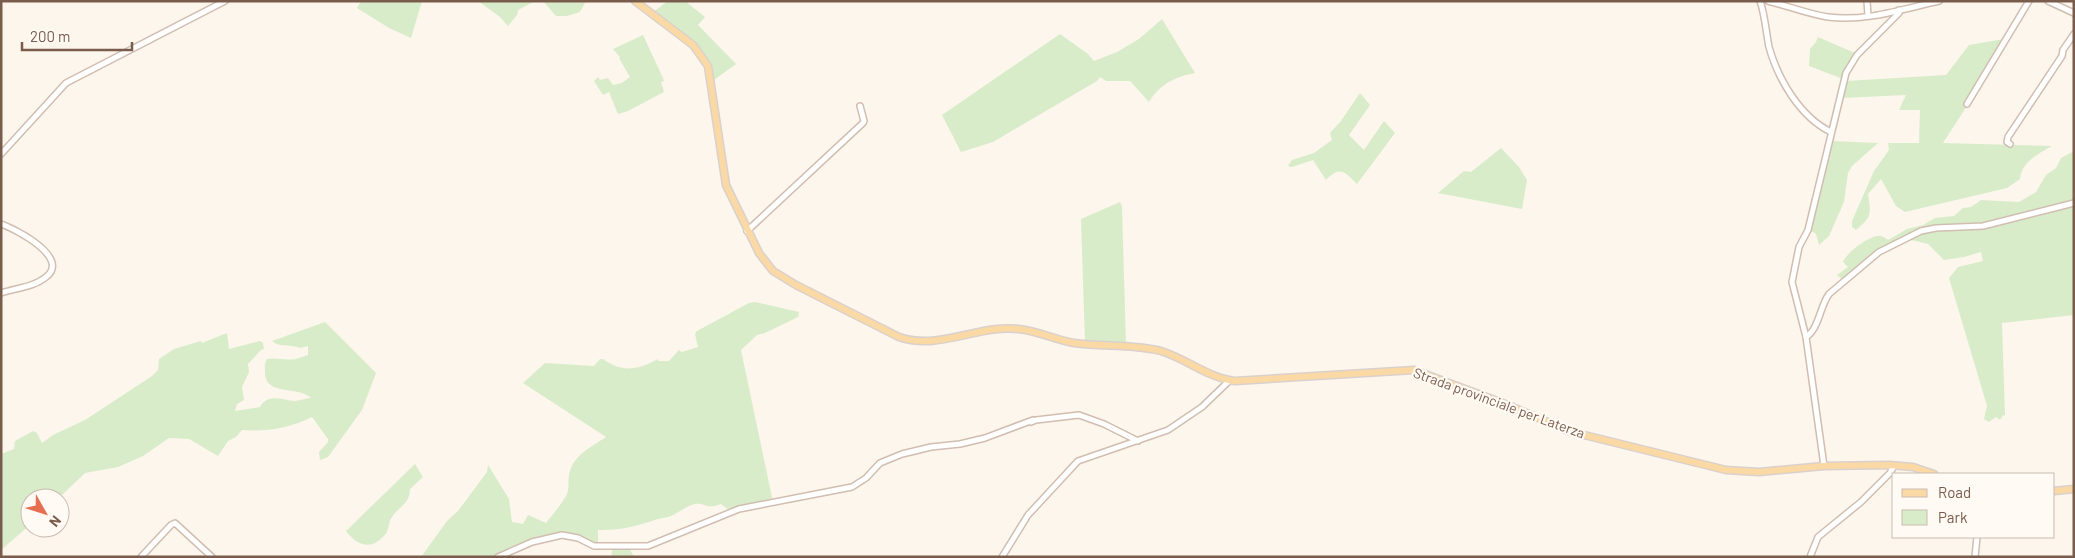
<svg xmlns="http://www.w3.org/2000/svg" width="2075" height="558" font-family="Barlow,sans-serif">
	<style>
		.green { fill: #d8ecc9 }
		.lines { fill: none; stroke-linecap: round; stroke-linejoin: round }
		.minor-casing { stroke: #d1beb0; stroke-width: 8 }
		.major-casing { stroke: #dad1cd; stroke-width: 9 }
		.minor { stroke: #fff; stroke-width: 5 }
		.major { stroke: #fbd9a5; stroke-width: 6 }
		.labels { text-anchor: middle; stroke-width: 4.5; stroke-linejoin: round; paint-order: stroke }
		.street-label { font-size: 14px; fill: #7a5c4d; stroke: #fffaf3 }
	</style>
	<rect width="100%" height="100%" fill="#fdf6ec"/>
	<g class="green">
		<polygon points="361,1 422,1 411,38 389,28 357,8"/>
		<polygon points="478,1 535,1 518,10 517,15 508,26 500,17"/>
		<polygon points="543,1 586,1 580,12 567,16 556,16"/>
		<path d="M668,1H685L705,17L698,25L736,64L714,80C708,47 677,31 653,12Z"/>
		<path d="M1162,19L1195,73C1175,77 1160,84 1149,102L1130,81H1106L1100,77L1097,81L993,142L961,152L942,115L1060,34L1088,54L1094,61L1117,52L1139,39Z"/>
		<polygon points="643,35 663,78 664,81 661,82 664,92 628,111 618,114 609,92 603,95 594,81 598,77 600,80 608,78 613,85 622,83 630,77 619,58 620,57 613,49"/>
		<polygon points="1818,37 1857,54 1846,67 1843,79 1809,66 1810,49 1816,42"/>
		<path d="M2004,39L1974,95L1943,143L2052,146C2037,155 2022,161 2020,179L2007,188L1905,212L1896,206L1881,179L1868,194C1871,214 1872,217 1856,230L1852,227V221L1874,171L1889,150L1888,143H1919L1920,110H1899L1906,95L1842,98L1846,81L1946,75L1969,45Z"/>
		<path d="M1360,93L1370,105L1349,135L1364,150L1384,121L1395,133L1357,184C1344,171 1340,166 1326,180L1313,160L1292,167L1288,166L1292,160L1314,153L1332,140L1330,133L1341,121Z"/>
		<polygon points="1831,141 1878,143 1852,166 1848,173 1844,202 1829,236 1819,245 1816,234 1810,230"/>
		<polygon points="1501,148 1519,167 1527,180 1522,209 1438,193 1464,171 1471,172"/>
		<path d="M2074,151V315L2002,323L2005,416L2003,415L2000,420L1996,417L1989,422L1984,419L1987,406L1949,278L1958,267L1983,261L1981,252L1964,257L1944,260L1928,244L1907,239L1931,231L1979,229L1982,225L1920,231L1876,253L1844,281L1837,275L1848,267L1843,262C1846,253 1871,234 1881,236C1882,236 1887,239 1888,240L1907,229L1923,225L1935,218L1954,216L1963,208L1971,207L1981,200L2019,202L2036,192L2046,175L2056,168L2061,158Z"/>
		<polygon points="1120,202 1122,206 1126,345 1085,342 1081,219"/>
		<path d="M755,302L799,312L798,317L765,333L757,335L741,350L773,502L730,511L721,504C707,510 704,502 695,504C685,506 679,513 671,516C666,518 660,518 655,520C632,527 623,530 598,530V547L582,541L559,537L541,540L501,557H421L447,521L458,511L487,472L488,465L509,499L512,522L523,524L528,515L546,523C553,514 562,504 567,494C570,486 567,479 570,471C575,454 593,446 606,437L523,383L545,363L594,366L600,359H603C622,373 638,370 658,359V361H669L679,350L682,352L698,347L695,334L697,331L749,303Z"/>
		<path d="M325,322L376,373L362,410L328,457L320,460L319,452L328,442V439L312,417C290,428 266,432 242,430L236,437L228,441L218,456L189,439L169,438L143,456L118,467L85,473L59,498H30V525L1,550V454L14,449L15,441L33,431L37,433L42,443L53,435L85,420L152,376L158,370L159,359L174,349L201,341L202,343L227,333L229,349L260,341L263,343L264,349L261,350L248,364L249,372L242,387L244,400L237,404L235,411L260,407C268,393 281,400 294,401C300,401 305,398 311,398C300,386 266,396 265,374C265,368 264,364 267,359C277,357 286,361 296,359C300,358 304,356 308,355V346L300,348C291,344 280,348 272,341Z"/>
		<path d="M415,464L423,477L410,489C410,504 399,506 392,517C389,521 389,527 387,532C374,550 359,548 346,531Z"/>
		<polygon points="628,546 634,557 611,557 613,547"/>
	</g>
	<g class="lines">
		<g class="minor-casing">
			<g id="minor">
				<path d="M1760,1C1765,15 1766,32 1769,47C1778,79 1800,117 1831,132"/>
				<path d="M1768,1C1788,6 1808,14 1828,17C1865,22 1903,9 1939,1"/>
				<polyline points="1867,1 1868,16"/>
				<polyline points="2048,1 2074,13"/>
				<polyline points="1967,104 2029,1"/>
				<polyline points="2010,144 2007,142 2008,137 2062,56 2063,50 2074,34"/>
				<polyline points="1,154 66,83 225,1"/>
				<path d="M1,224C16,229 71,258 46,277C34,287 16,288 1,293"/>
				<polyline points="747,231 863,123 864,121 860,106"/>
				<polyline points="1806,337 1792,282 1799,247 1808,230 1846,73 1857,55 1899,13 1899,10"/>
				<polyline points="1031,422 1036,420 1079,415 1104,424 1138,441"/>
				<path d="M1824,466L1806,337C1819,329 1820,306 1829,294L1879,252L1921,231L1936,228L1983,226L2074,203"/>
				<polyline points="141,557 171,525 175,523 212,557"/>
				<polyline points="498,557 532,542 562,535 578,538 594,546 648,546 739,509 852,487 866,478 880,463 902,454 931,447 960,444 985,438 1033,420"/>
				<polyline points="1002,557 1028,515 1078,461 1168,430 1202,407 1230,380"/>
				<polyline points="1810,557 1818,537 1861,502 1890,473 1894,466"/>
				<polyline points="1975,557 1977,537"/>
			</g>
		</g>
		<g class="major-casing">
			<g id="major">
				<path d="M635,1L693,45L708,66L726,185L759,253L773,271L796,285L899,337C939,351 979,324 1019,329C1038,331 1056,340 1074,343C1103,347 1133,344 1161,351C1187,359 1208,378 1235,381L1414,370L1508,405L1568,431L1726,470L1759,472L1824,466L1889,465L1913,467L1934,474"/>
				<polyline points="2054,491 2074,489"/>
			</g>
		</g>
		<use href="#minor" class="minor"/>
		<use href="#major" class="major"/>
	</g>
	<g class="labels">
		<g class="street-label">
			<text transform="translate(1499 403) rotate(20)" y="5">Strada provinciale per Laterza</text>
		</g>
	</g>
	<rect width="2075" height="558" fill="none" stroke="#7a5c4d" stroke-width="5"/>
	<rect x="1892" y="473" width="162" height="65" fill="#fffaf3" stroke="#cabbb1"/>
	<rect x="1902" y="489" width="25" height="8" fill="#fbd9a5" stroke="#cabbb1"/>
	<text x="1938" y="498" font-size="15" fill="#7a5c4d">Road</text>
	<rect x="1902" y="510" width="25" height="15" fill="#d8ecc9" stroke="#cabbb1"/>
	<text x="1938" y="523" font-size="15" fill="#7a5c4d">Park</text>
	<g transform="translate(45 513) rotate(129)"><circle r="24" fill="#fffaf3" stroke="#cabbb1"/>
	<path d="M0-4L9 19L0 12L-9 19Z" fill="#e76f51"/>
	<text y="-8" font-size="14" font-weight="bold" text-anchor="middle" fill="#7a5c4d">N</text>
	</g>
	<path d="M22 42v8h110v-8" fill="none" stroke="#7a5c4d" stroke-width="2.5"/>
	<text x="30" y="42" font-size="15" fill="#7a5c4d" stroke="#fffaf3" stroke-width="4" paint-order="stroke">200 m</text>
</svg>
